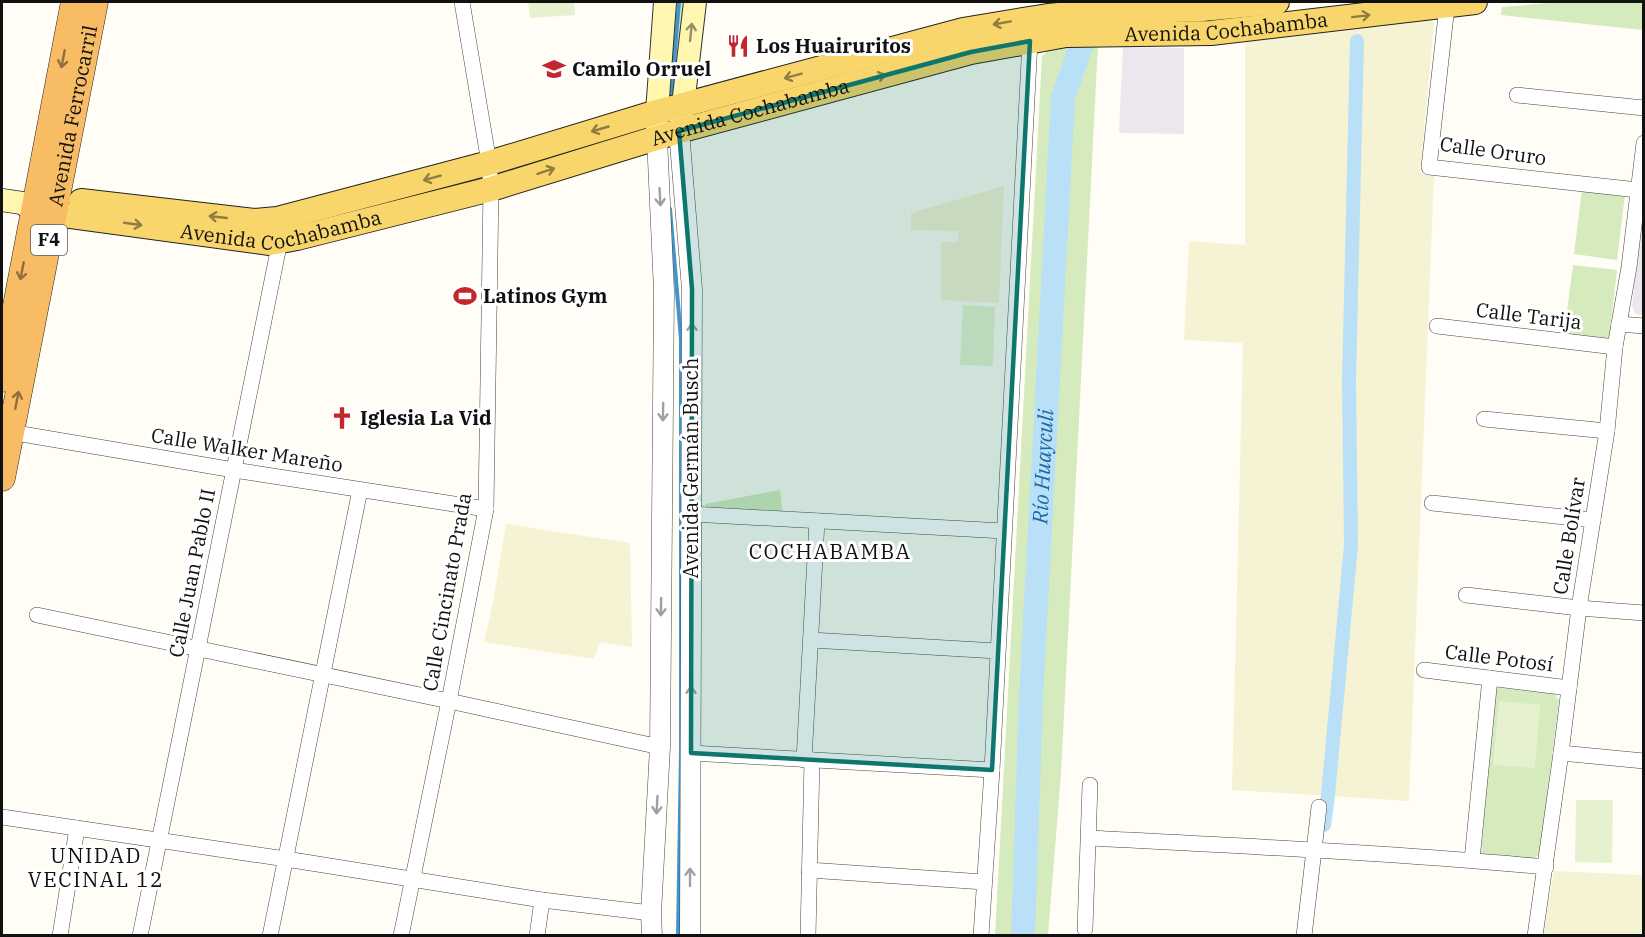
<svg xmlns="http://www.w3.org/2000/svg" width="1645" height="937" font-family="'IBM Plex Serif',serif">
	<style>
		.industrial { fill: #eee6ef }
		.farmland { fill: #f6f3d4 }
		.green { fill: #d5ebbd }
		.pitch { fill: #e6f2cf }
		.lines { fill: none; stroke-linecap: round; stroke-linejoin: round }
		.stream { stroke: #3f96cf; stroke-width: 4 }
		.canal { stroke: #b9e0f7; stroke-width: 14 }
		.river { stroke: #b9e0f7; stroke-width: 24 }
		.minor-casing { stroke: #444; stroke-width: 16 }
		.tertiary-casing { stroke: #444; stroke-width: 21 }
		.secondary-casing { stroke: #333; stroke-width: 24 }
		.primary-casing { stroke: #222; stroke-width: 26 }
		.trunk-casing { stroke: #222; stroke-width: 27 }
		.minor { stroke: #fff; stroke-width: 15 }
		.tertiary { stroke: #fff; stroke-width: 20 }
		.secondary { stroke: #fff6b0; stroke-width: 22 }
		.primary { stroke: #f9d66b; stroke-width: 24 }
		.trunk { stroke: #f7bc64; stroke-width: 26 }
		.oneway { stroke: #917d42 }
		.oneway2 { stroke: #948f68 }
		.oneway3 { stroke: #906f3f }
		.oneway4 { stroke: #a0a0a0 }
		.marked { fill: #0f766e; fill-opacity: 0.2; stroke: #0f766e; stroke-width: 4.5; stroke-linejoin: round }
		.labels { text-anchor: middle; stroke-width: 6; stroke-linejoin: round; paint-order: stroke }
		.shield { fill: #fff; stroke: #585858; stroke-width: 1.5 }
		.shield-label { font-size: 18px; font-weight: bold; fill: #111 }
		.street-label { font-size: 20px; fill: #111; stroke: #fff }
		.poi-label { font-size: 20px; font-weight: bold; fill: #111; stroke: #fff; text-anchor: start }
		.water-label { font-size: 21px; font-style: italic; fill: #1768a6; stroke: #fff }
		.neighbourhood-label { font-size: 21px; letter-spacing: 1.5px; fill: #111; stroke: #fff }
	</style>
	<rect width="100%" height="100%" fill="#fffdf5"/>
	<g class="industrial">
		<polygon points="1123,47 1184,48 1184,134 1119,133"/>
		<polygon points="1643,215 1643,315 1635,314 1632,305"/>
	</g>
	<g class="farmland">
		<polygon points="1431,16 1434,24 1420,172 1434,176 1409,801 1232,790 1243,343 1184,340 1189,241 1245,245 1245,42"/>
		<polygon points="1004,186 999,303 941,300 941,242 958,242 958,231 911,230 911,213"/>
		<polygon points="506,524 630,543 632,647 600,642 594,659 484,642 493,602"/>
		<polygon points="1554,871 1643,875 1643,935 1543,935"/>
	</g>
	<g class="green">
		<polygon points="673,2 688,2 679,95 665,98"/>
		<polygon points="1560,2 1643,2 1643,30 1501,15 1502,7"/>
		<polygon points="1056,44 1098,44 1061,774 1048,935 995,936 1042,56"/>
		<polygon points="1582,189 1625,195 1617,260 1574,254"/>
		<polygon points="1573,265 1617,270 1609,339 1564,334"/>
		<polygon points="780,490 783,516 707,512 705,504"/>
		<polygon points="1493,687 1554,694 1559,700 1540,853 1533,860 1481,856"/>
	</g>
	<g class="pitch">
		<polygon points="528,2 574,2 575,15 530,18"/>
		<polygon points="963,305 995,307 993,366 960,365"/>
		<polygon points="1499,701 1540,705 1535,768 1493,765"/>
		<polygon points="1576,800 1613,800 1612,863 1575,862"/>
	</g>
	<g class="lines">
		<g class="stream">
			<polyline points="671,97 679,2"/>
			<polyline points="670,209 681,339 681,753 678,936"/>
		</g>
		<polyline class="canal" points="1324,825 1328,795 1351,545 1349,381 1357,41"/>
		<path class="river" id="s1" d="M1023,936L1031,697L1063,98L1083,40L1088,16"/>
		<g class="minor-casing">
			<g id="minor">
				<polyline points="1447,6 1429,167 1638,190"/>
				<polyline points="1517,95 1644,108"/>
				<polyline points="1619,324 1644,326"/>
				<polyline points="1437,326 1615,347"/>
				<polyline points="1484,419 1607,431"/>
				<polyline points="4,431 234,470 486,509"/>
				<polyline points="1432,503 1593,520"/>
				<polyline points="691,514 1004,531"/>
				<polyline points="1466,595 1579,608 1644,613"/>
				<polyline points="37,615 449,701 660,747"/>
				<polyline points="811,640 997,651"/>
				<polyline points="1424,670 1569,688"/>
				<polyline points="691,753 992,770"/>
				<polyline points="1561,753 1644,761"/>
				<polyline points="804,760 817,521"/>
				<polyline points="2,817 286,859 542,900 651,913"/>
				<path d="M1089,838C1241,846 1394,853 1546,867"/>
				<polyline points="1472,860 1490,678"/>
				<polyline points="809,870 984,882"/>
				<polyline points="1085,929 1090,785"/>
				<polyline points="60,936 77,828"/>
				<polyline points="140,936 280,241 279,236"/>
				<polyline points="270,936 360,490"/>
				<polyline points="401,936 449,701 486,509 491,189 489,163 462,2"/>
				<polyline points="537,936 542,900"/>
				<polyline points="808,936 812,760"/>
				<polyline points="981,936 992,770 1030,41"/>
				<polyline points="1304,936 1319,807"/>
				<polyline points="1535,936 1561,753 1579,608 1607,431 1615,347 1629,267 1644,143"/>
			</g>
		</g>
		<g class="tertiary-casing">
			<g id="tertiary">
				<polyline points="679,131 692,289 690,936"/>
				<polyline points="652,936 651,913 660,747 664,291 657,138"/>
			</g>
		</g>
		<g class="secondary-casing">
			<g id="secondary">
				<polyline points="681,122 695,2"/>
				<polyline points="657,129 657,112 665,2"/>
				<polyline points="2,200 22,203 34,211"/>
			</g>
		</g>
		<g class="primary-casing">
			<g id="primary">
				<polyline points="81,201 254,221 277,219 489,163 657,112 963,30 1048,16 1081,13 1202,9 1277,2"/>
				<path id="s2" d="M34,211L270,243L297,238L491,189L679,131L971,52L1066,35L1211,33L1475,2"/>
			</g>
		</g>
		<g class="trunk-casing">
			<g id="trunk">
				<polyline points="2,379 74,2"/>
				<path id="s3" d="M2,478L95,2"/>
			</g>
		</g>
		<use href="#minor" class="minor"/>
		<use href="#tertiary" class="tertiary"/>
		<use href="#secondary" class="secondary"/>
		<use href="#primary" class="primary"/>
		<use href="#trunk" class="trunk"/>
	</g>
	<defs><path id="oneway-shaft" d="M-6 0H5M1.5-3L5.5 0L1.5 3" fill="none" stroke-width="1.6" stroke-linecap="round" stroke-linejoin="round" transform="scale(1.5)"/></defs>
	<g class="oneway">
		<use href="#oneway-shaft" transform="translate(1361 16) rotate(-7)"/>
		<use href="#oneway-shaft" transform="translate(1002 23) rotate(170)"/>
		<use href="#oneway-shaft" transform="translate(793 76) rotate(165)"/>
		<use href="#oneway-shaft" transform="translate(877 77) rotate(-15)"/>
		<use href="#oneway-shaft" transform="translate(600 129) rotate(164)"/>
		<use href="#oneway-shaft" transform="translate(546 171) rotate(-18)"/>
		<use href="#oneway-shaft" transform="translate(432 178) rotate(165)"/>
		<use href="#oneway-shaft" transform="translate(218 217) rotate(-174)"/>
		<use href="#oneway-shaft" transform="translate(133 224) rotate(8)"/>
	</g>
	<use class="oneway2" href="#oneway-shaft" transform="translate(691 32) rotate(-84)"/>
	<g class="oneway3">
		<use href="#oneway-shaft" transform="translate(63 59) rotate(101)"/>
		<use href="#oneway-shaft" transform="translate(22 271) rotate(101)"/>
		<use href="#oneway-shaft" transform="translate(17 400) rotate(-79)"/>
	</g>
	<g class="oneway4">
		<use href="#oneway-shaft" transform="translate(660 197) rotate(87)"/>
		<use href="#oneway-shaft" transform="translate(692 332) rotate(-90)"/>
		<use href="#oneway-shaft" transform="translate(663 412) rotate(91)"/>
		<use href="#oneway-shaft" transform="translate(661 607) rotate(91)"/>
		<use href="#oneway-shaft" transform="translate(691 695) rotate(-90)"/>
		<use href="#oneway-shaft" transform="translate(657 805) rotate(93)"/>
		<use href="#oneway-shaft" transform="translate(690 877) rotate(-90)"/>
	</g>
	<path class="marked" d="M1030,41L992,770L691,753L692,289L679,131L971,52Z"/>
	<defs>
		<g id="restaurant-bare" transform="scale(1.8)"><path d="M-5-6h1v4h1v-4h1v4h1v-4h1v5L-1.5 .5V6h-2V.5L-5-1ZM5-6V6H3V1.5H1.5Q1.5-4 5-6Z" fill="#c4262e" stroke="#fff" stroke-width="2.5" paint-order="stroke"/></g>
		<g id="school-bare" transform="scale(1.8)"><path d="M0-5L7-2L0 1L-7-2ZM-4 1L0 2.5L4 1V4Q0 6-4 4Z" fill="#c4262e" stroke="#fff" stroke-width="2.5" paint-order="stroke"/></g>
		<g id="stadium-bare" transform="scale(1.8)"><path d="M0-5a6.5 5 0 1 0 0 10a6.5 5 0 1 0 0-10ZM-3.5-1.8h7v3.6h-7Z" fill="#c4262e" stroke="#fff" stroke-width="2.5" paint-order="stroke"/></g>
		<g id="church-bare" transform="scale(1.8)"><path d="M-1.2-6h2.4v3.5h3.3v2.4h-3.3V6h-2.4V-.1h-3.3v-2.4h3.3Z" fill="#c4262e" stroke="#fff" stroke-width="2.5" paint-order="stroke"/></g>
	</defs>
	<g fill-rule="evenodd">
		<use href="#restaurant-bare" x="738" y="46"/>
		<use href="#school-bare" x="554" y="69"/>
		<use href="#stadium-bare" x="465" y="296"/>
		<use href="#church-bare" x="342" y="418"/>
	</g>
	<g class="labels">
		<rect class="shield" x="31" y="225" width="36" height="30" rx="4.5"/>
		<g class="shield-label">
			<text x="49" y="246">F4</text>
		</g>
		<g class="street-label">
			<text dy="7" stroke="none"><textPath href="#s2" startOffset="1222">Avenida Cochabamba</textPath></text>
			<text dy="7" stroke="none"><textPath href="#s2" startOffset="736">Avenida Cochabamba</textPath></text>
			<text dy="7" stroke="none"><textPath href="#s3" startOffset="369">Avenida Ferrocarril</textPath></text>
			<text transform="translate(1493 151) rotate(8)" y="7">Calle Oruro</text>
			<text dy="7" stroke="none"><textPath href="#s2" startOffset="250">Avenida Cochabamba</textPath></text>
			<text transform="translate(1529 316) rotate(7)" y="7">Calle Tarija</text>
			<text transform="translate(247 450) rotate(9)" y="7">Calle Walker Mareño</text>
			<text transform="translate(691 468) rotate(-90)" y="7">Avenida Germán Busch</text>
			<text transform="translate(1569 536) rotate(-81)" y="7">Calle Bolívar</text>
			<text transform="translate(192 573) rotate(-79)" y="7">Calle Juan Pablo II</text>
			<text transform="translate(447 592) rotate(-80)" y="7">Calle Cincinato Prada</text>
			<text transform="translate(1499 658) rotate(7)" y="7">Calle Potosí</text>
		</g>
		<g class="poi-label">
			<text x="756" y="53">Los Huairuritos</text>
			<text x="572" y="76">Camilo Orruel</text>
			<text x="483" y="303">Latinos Gym</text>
			<text x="360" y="425">Iglesia La Vid</text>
		</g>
		<g class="water-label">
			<text dy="7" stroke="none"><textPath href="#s1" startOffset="470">Río Huayculi</textPath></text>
		</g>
		<g class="neighbourhood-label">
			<text x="830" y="559">COCHABAMBA</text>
			<text x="96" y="863">UNIDAD<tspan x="96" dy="24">VECINAL 12</tspan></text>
		</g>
	</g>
	<rect width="1645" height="937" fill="none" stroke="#111111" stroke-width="6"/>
</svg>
